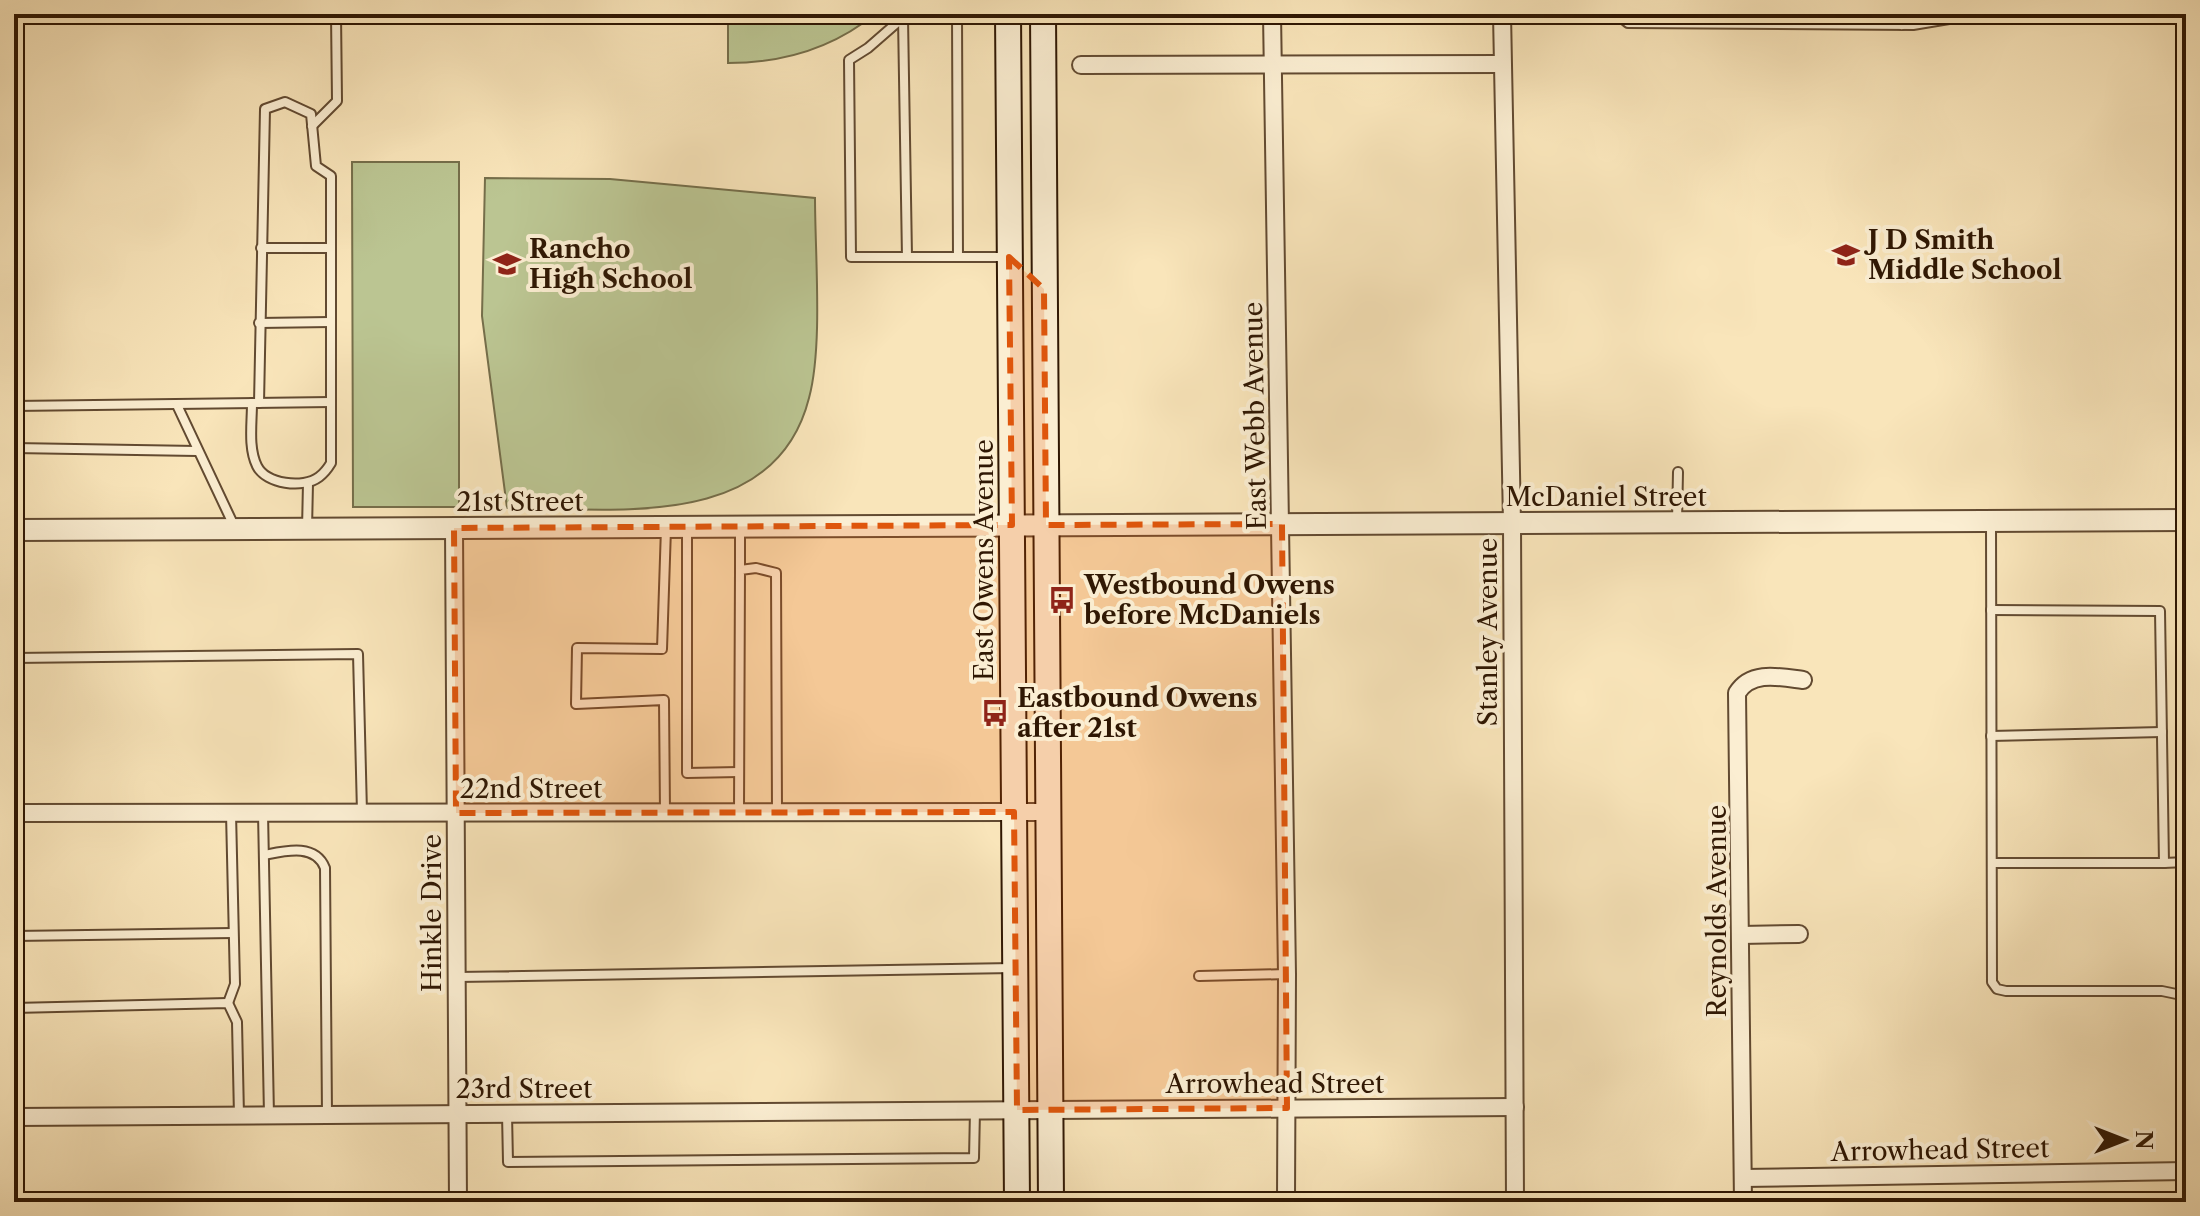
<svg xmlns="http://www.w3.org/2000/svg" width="2200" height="1216" font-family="'Libre Caslon Text',serif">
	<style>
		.green { fill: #bbc592; stroke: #756e4a; stroke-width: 2 }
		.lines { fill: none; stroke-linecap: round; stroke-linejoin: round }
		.service-casing { stroke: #624a31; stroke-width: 12 }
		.minor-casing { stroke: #624a31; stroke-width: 20 }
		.tertiary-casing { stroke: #624a31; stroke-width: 24 }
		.secondary-casing { stroke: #2f1703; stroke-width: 28 }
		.service { stroke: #fbeed2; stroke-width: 8 }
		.minor { stroke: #fbeed2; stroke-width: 16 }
		.tertiary { stroke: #fbeed2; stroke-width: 20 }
		.secondary { stroke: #fbeed2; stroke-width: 24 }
		.marked { fill: #df560c; fill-opacity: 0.2; stroke: #df560c; stroke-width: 6; stroke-dasharray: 16 10; stroke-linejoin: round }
		.labels { text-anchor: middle; stroke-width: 8; stroke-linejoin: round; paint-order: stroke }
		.poi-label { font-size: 26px; font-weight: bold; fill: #2f1703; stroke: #fbeed2; text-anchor: start }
		.street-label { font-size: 26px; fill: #2f1703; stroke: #fbeed2 }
	</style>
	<rect width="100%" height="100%" fill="#f9e5ba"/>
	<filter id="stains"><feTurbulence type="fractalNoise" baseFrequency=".0025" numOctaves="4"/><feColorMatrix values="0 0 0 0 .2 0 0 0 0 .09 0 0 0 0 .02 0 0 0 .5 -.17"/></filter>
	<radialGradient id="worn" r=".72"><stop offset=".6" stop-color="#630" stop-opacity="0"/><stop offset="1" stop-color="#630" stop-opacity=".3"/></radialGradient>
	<g class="green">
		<path d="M728,14H875C832,49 783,63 728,63Z"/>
		<polygon points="352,162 459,162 459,507 353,507"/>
		<path d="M485,178L610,179L815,198C815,255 823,346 809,398C775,533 612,508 507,508L482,316Z"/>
	</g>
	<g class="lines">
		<g class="service-casing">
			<g id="service">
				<polyline points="907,14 868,48 849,60 851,257 1007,257"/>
				<polyline points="957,14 958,257"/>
				<polyline points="1617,14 1628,23 1913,25 1979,14"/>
				<polyline points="1895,14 1902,25"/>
				<polyline points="903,18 907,257"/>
				<polyline points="312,126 337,101 336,14"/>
				<polyline points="261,248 331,248"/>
				<polyline points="259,323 331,322"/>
				<path d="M252,403C252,423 248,448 257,466C266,484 303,489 319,477C323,474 328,468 331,463V176L316,166L311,114L285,102L265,109L259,403"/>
				<polyline points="177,405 235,528"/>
				<polyline points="14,406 331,402"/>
				<polyline points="14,448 197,451"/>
				<polyline points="1677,522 1678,472"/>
				<polyline points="1991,522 1992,982 1997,989 2006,991 2162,991 2186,996"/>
				<polyline points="687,527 687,773 739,772"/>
				<polyline points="740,527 740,570"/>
				<polyline points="307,529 308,483"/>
				<polyline points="1991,610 2160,611 2164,863 1992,863"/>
				<polyline points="14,658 358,654 362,812"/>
				<polyline points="1991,736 2162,732"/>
				<polyline points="665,812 664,700 576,704 577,648 662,649 666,528"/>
				<polyline points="739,812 740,570 756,568 776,573 777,812"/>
				<polyline points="263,813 269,1115"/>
				<path d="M264,855C285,851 315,843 325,868L327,1115"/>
				<polyline points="2164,863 2186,862"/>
				<polyline points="14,936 233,933"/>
				<polyline points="1199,976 1287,974"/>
				<polyline points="457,977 1014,968"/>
				<polyline points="228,1003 235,984 231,813"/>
				<polyline points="14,1008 228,1003 237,1022 239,1116"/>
				<polyline points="507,1114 508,1162 974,1158 975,1110"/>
			</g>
		</g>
		<g class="minor-casing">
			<g id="minor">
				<polyline points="1272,14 1287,974 1286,1202"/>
				<polyline points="1502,14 1512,523 1515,1202"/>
				<polyline points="1081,65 1502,64"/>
				<polyline points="454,528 458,1202"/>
				<polyline points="14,813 1048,812"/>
				<polyline points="1741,935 1799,934"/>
				<polyline points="14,1117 1515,1107"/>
				<polyline points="1743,1178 2186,1171"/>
				<path d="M1743,1202L1737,693C1751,670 1780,677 1803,680"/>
			</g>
		</g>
		<g class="tertiary-casing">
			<polyline id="tertiary" points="14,530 2186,520"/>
		</g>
		<g class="secondary-casing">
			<g id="secondary">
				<polyline points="1008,14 1017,1202"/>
				<polyline points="1043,14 1051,1202"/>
			</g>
		</g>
		<use href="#service" class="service"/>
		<use href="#minor" class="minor"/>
		<use href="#tertiary" class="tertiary"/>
		<use href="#secondary" class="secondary"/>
	</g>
	<path class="marked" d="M1009,257L1044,289L1046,525L1282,524L1287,1108L1017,1110L1014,812L456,813L454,528L1012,525Z"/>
	<defs>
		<g id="school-bare" transform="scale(2.16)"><path d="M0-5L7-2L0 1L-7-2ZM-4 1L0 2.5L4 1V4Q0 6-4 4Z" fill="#8f2418" stroke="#fbeed2" stroke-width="2.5" paint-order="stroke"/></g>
		<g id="bus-bare" transform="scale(2.16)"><path d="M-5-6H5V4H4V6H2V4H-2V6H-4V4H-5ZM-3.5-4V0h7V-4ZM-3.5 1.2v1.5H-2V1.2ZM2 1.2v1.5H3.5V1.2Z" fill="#8f2418" stroke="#fbeed2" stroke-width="2.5" paint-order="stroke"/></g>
	</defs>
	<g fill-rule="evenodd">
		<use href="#school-bare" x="1846" y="255"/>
		<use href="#school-bare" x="507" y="264"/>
		<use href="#bus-bare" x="1062" y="600"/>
		<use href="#bus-bare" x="995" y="713"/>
	</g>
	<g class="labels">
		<g class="poi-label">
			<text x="1868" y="249">J D Smith<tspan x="1868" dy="30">Middle School</tspan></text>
			<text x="529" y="258">Rancho<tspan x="529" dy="30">High School</tspan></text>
			<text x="1084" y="594">Westbound Owens<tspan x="1084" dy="30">before McDaniels</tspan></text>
			<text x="1017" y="707">Eastbound Owens<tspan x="1017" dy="30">after 21st</tspan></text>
		</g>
		<g class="street-label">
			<text transform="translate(1255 416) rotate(-91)" y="9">East Webb Avenue</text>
			<text x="1606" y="506">McDaniel Street</text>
			<text x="520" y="511">21st Street</text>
			<text transform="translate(984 560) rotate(-90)" y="9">East Owens Avenue</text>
			<text transform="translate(1488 632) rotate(-90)" y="9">Stanley Avenue</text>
			<text x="531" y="798">22nd Street</text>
			<text transform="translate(1717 911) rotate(-90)" y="9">Reynolds Avenue</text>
			<text transform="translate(432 913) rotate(-90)" y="9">Hinkle Drive</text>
			<text x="1275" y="1093">Arrowhead Street</text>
			<text x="524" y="1098">23rd Street</text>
			<text transform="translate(1940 1150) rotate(-1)" y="9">Arrowhead Street</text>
		</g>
	</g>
	<rect width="2200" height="1216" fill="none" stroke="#f9e5ba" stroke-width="48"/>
	<rect x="16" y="16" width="2168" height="1184" fill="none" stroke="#2f1703" stroke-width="4"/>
	<rect x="24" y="24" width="2152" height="1168" fill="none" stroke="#2f1703" stroke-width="2"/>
	<g transform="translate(2124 1140) rotate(90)" stroke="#fbeed2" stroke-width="6" paint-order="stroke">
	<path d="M0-6L14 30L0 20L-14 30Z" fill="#2f1703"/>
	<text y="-12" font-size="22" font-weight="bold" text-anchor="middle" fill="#2f1703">N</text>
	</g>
	<rect width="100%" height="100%" filter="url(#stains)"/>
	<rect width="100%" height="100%" fill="url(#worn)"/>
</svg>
